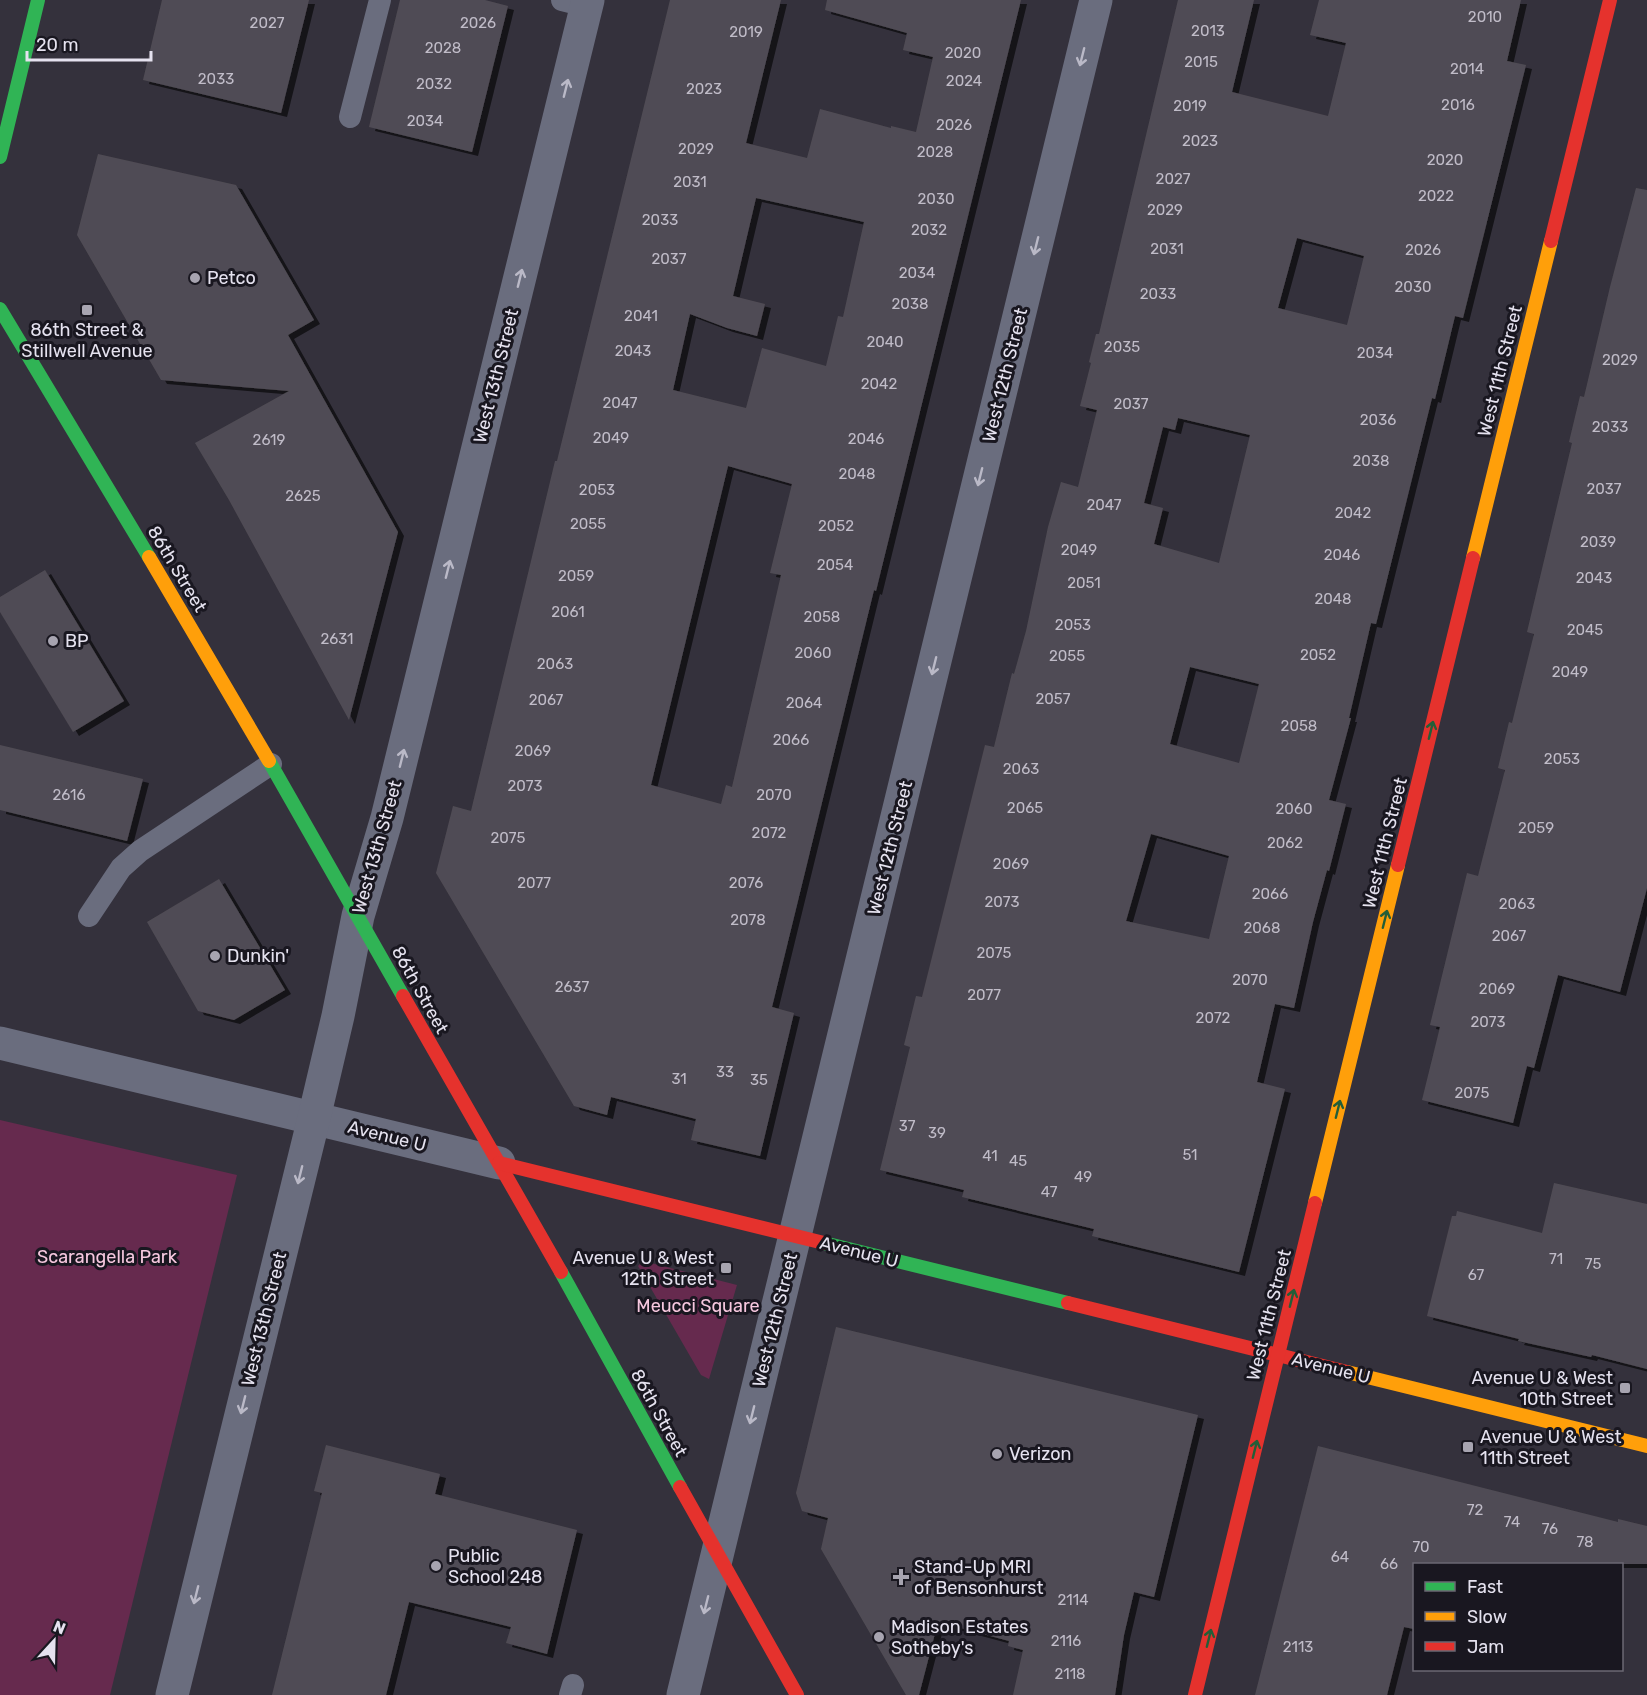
<svg xmlns="http://www.w3.org/2000/svg" width="1647" height="1695" font-family="Rubik,sans-serif">
	<style>
		.green { fill: #662a4e }
		.building { fill: #504c54; fill-rule: evenodd; filter: url(#shadow) }
		.lines { fill: none; stroke-linecap: round; stroke-linejoin: round }
		.lane { stroke: #6a6d7e; stroke-width: 22 }
		.street { stroke: #6a6d7e; stroke-width: 33 }
		.fast { stroke: #30b455; stroke-width: 14 }
		.slow { stroke: #ff9f0a; stroke-width: 14 }
		.jam { stroke: #e5322d; stroke-width: 14 }
		.oneway { stroke: #bab9c7 }
		.oneway2 { stroke: #235e38 }
		.poi-dot { fill: #a7a4b0; stroke: #191720; stroke-width: 2 }
		.labels { text-anchor: middle; stroke-width: 6; stroke-linejoin: round; paint-order: stroke }
		.number-label { font-size: 15px; fill: #c0bcc8 }
		.poi-label { font-size: 18px; fill: #e5e2ef; stroke: #191720; text-anchor: start }
		.street-label { font-size: 18px; fill: #e5e2ef; stroke: #191720 }
		.park-label { font-size: 18px; fill: #f7c8df; stroke: #191720 }
	</style>
	<defs>
		<filter id="shadow"><feDropShadow dx="6" dy="4" stdDeviation="0" flood-color="#0009"/></filter>
	</defs>
	<rect width="100%" height="100%" fill="#34313c"/>
	<g class="green">
		<polygon points="0,1120 237,1175 110,1695 0,1695"/>
		<polygon points="643,1261 737,1285 709,1379 701,1375 638,1266"/>
	</g>
	<g class="building">
		<polygon points="162,0 309,0 281,113 143,80"/>
		<polygon points="400,0 485,0 508,6 472,152 369,127"/>
		<path d="M670,0H781L746,143L807,158L820,109L891,128V126L916,132L933,57L903,50L907,33L825,10L827,0H1021L876,591L874,590L772,1007L794,1013L760,1156L691,1140L696,1119L611,1097L607,1115L574,1106L436,873L453,806L471,811L555,461H557ZM756,198L864,222L843,317L838,316L826,366L762,348L746,408L673,390L690,314L727,328L757,336L765,304L733,296ZM728,466L792,484L770,573L781,575L732,787L726,785L721,804L651,785Z"/>
		<path d="M1178,0H1254L1232,92L1328,116L1346,43L1310,35L1319,0H1521L1507,61L1526,65L1463,318L1455,316L1435,399L1432,398L1376,624L1371,623L1349,718H1351L1329,800L1346,804L1329,871L1327,870L1313,922L1294,1008L1275,1004L1257,1082L1285,1089L1239,1272L1092,1236L1094,1229L962,1197L964,1190L880,1170L910,1047L904,1045L916,996L922,997L985,745L994,747L1012,673L1014,674L1026,631L1048,527L1061,482L1078,487L1097,410L1080,406L1091,363L1089,362L1096,334H1099ZM1297,238L1364,256L1347,325L1278,308ZM1178,418L1250,435L1219,563L1154,544L1163,508L1144,503L1163,427L1175,430ZM1190,667L1259,684L1239,763L1170,744ZM1151,834L1229,856L1209,939L1126,921Z"/>
		<polygon points="98,154 236,185 314,320 288,335 398,532 349,720 229,500 195,443 289,391 161,380 77,235"/>
		<polygon points="1636,188 1647,190 1647,888 1620,992 1558,975 1534,1068 1527,1066 1513,1123 1422,1100 1440,1027 1430,1025 1467,873 1478,876 1505,770 1498,768 1509,722 1512,723 1534,634 1527,632 1572,443 1569,442 1580,396 1584,397 1610,287"/>
		<polygon points="45,570 124,701 73,732 0,612 0,597"/>
		<polygon points="0,745 143,779 127,841 0,810"/>
		<polygon points="219,879 285,990 234,1020 198,1011 147,922"/>
		<polygon points="1554,1183 1647,1204 1647,1369 1592,1355 1591,1357 1518,1341 1519,1339 1427,1316 1452,1216 1456,1216 1457,1211 1542,1233"/>
		<polygon points="836,1327 1198,1415 1154,1597 1134,1592 1124,1635 1115,1695 1013,1695 1023,1650 1008,1646 1009,1641 938,1622 919,1695 906,1695 821,1549 828,1518 802,1511 796,1493"/>
		<polygon points="326,1445 440,1474 435,1494 577,1530 547,1654 506,1643 511,1627 409,1602 386,1695 272,1695 322,1493 314,1491"/>
		<polygon points="1318,1446 1618,1522 1618,1519 1647,1526 1647,1564 1414,1564 1414,1629 1404,1627 1387,1695 1255,1695"/>
	</g>
	<g class="lines">
		<g class="lane">
			<polyline points="562,0 586,6"/>
			<polyline points="350,117 380,0"/>
			<polyline points="89,916 121,868 140,851 271,764"/>
			<polyline points="570,1695 573,1685"/>
		</g>
		<g class="street">
			<polyline points="0,1043 499,1163"/>
			<polyline points="172,1695 314,1118 338,1016 358,916 387,818 588,0"/>
			<polyline points="683,1695 1096,0"/>
		</g>
		<g class="fast">
			<polyline points="0,157 38,0"/>
			<polyline points="0,309 149,557"/>
			<polyline points="269,761 403,996"/>
			<polyline points="824,1243 1068,1303"/>
			<polyline points="561,1272 680,1487"/>
		</g>
		<g class="slow">
			<polyline points="149,557 269,761"/>
			<polyline points="1473,558 1551,241"/>
			<polyline points="1315,1203 1398,865"/>
			<polyline points="1347,1372 1647,1446"/>
		</g>
		<g class="jam">
			<polyline points="1551,241 1610,0"/>
			<polyline points="1398,865 1473,558"/>
			<polyline points="403,996 561,1272"/>
			<polyline points="499,1163 824,1243"/>
			<polyline points="1068,1303 1347,1372"/>
			<polyline points="680,1487 797,1695"/>
			<polyline points="1195,1695 1315,1203"/>
		</g>
	</g>
	<defs><path id="oneway-shaft" d="M-6 0H5M1.5-3L5.5 0L1.5 3" fill="none" stroke-width="1.6" stroke-linecap="round" stroke-linejoin="round" transform="scale(1.5)"/></defs>
	<g class="oneway">
		<use href="#oneway-shaft" transform="translate(1082 57) rotate(104)"/>
		<use href="#oneway-shaft" transform="translate(566 88) rotate(-76)"/>
		<use href="#oneway-shaft" transform="translate(1036 246) rotate(104)"/>
		<use href="#oneway-shaft" transform="translate(520 278) rotate(-76)"/>
		<use href="#oneway-shaft" transform="translate(980 477) rotate(104)"/>
		<use href="#oneway-shaft" transform="translate(448 569) rotate(-76)"/>
		<use href="#oneway-shaft" transform="translate(934 666) rotate(104)"/>
		<use href="#oneway-shaft" transform="translate(402 758) rotate(-76)"/>
		<use href="#oneway-shaft" transform="translate(300 1175) rotate(104)"/>
		<use href="#oneway-shaft" transform="translate(243 1405) rotate(104)"/>
		<use href="#oneway-shaft" transform="translate(752 1415) rotate(104)"/>
		<use href="#oneway-shaft" transform="translate(196 1595) rotate(104)"/>
		<use href="#oneway-shaft" transform="translate(706 1605) rotate(104)"/>
	</g>
	<g class="oneway2">
		<use href="#oneway-shaft" transform="translate(1431 730) rotate(-76)"/>
		<use href="#oneway-shaft" transform="translate(1385 919) rotate(-76)"/>
		<use href="#oneway-shaft" transform="translate(1338 1109) rotate(-76)"/>
		<use href="#oneway-shaft" transform="translate(1292 1298) rotate(-76)"/>
		<use href="#oneway-shaft" transform="translate(1255 1449) rotate(-76)"/>
		<use href="#oneway-shaft" transform="translate(1209 1638) rotate(-76)"/>
	</g>
	<g class="poi-dot">
		<circle cx="195" cy="278" r="6"/>
		<rect x="81" y="304" width="12" height="12" rx="3"/>
		<circle cx="53" cy="641" r="6"/>
		<circle cx="215" cy="956" r="6"/>
		<rect x="720" y="1262" width="12" height="12" rx="3"/>
		<rect x="1619" y="1382" width="12" height="12" rx="3"/>
		<rect x="1462" y="1441" width="12" height="12" rx="3"/>
		<circle cx="997" cy="1454" r="6"/>
		<circle cx="436" cy="1566" r="6"/>
		<path d="M898 1568h6v6h6v6h-6v6h-6v-6h-6v-6h6z"/>
		<circle cx="879" cy="1637" r="6"/>
	</g>
	<g class="labels">
		<g class="number-label">
			<text x="1485" y="22">2010</text>
			<text x="267" y="28">2027</text>
			<text x="478" y="28">2026</text>
			<text x="1208" y="36">2013</text>
			<text x="746" y="37">2019</text>
			<text x="443" y="53">2028</text>
			<text x="963" y="58">2020</text>
			<text x="1201" y="67">2015</text>
			<text x="1467" y="74">2014</text>
			<text x="216" y="84">2033</text>
			<text x="964" y="86">2024</text>
			<text x="434" y="89">2032</text>
			<text x="704" y="94">2023</text>
			<text x="1458" y="110">2016</text>
			<text x="1190" y="111">2019</text>
			<text x="425" y="126">2034</text>
			<text x="954" y="130">2026</text>
			<text x="1200" y="146">2023</text>
			<text x="696" y="154">2029</text>
			<text x="935" y="157">2028</text>
			<text x="1445" y="165">2020</text>
			<text x="1173" y="184">2027</text>
			<text x="690" y="187">2031</text>
			<text x="1436" y="201">2022</text>
			<text x="936" y="204">2030</text>
			<text x="1165" y="215">2029</text>
			<text x="660" y="225">2033</text>
			<text x="929" y="235">2032</text>
			<text x="1167" y="254">2031</text>
			<text x="1423" y="255">2026</text>
			<text x="669" y="264">2037</text>
			<text x="917" y="278">2034</text>
			<text x="1413" y="292">2030</text>
			<text x="1158" y="299">2033</text>
			<text x="910" y="309">2038</text>
			<text x="641" y="321">2041</text>
			<text x="885" y="347">2040</text>
			<text x="1122" y="352">2035</text>
			<text x="633" y="356">2043</text>
			<text x="1375" y="358">2034</text>
			<text x="1620" y="365">2029</text>
			<text x="879" y="389">2042</text>
			<text x="620" y="408">2047</text>
			<text x="1131" y="409">2037</text>
			<text x="1378" y="425">2036</text>
			<text x="1610" y="432">2033</text>
			<text x="611" y="443">2049</text>
			<text x="866" y="444">2046</text>
			<text x="269" y="445">2619</text>
			<text x="1371" y="466">2038</text>
			<text x="857" y="479">2048</text>
			<text x="1604" y="494">2037</text>
			<text x="597" y="495">2053</text>
			<text x="303" y="501">2625</text>
			<text x="1104" y="510">2047</text>
			<text x="1353" y="518">2042</text>
			<text x="588" y="529">2055</text>
			<text x="836" y="531">2052</text>
			<text x="1598" y="547">2039</text>
			<text x="1079" y="555">2049</text>
			<text x="1342" y="560">2046</text>
			<text x="835" y="570">2054</text>
			<text x="576" y="581">2059</text>
			<text x="1594" y="583">2043</text>
			<text x="1084" y="588">2051</text>
			<text x="1333" y="604">2048</text>
			<text x="568" y="617">2061</text>
			<text x="822" y="622">2058</text>
			<text x="1073" y="630">2053</text>
			<text x="1585" y="635">2045</text>
			<text x="337" y="644">2631</text>
			<text x="813" y="658">2060</text>
			<text x="1318" y="660">2052</text>
			<text x="1067" y="661">2055</text>
			<text x="555" y="669">2063</text>
			<text x="1570" y="677">2049</text>
			<text x="1053" y="704">2057</text>
			<text x="546" y="705">2067</text>
			<text x="804" y="708">2064</text>
			<text x="1299" y="731">2058</text>
			<text x="791" y="745">2066</text>
			<text x="533" y="756">2069</text>
			<text x="1562" y="764">2053</text>
			<text x="1021" y="774">2063</text>
			<text x="525" y="791">2073</text>
			<text x="69" y="800">2616</text>
			<text x="774" y="800">2070</text>
			<text x="1025" y="813">2065</text>
			<text x="1294" y="814">2060</text>
			<text x="1536" y="833">2059</text>
			<text x="769" y="838">2072</text>
			<text x="508" y="843">2075</text>
			<text x="1285" y="848">2062</text>
			<text x="1011" y="869">2069</text>
			<text x="534" y="888">2077</text>
			<text x="746" y="888">2076</text>
			<text x="1270" y="899">2066</text>
			<text x="1002" y="907">2073</text>
			<text x="1517" y="909">2063</text>
			<text x="748" y="925">2078</text>
			<text x="1262" y="933">2068</text>
			<text x="1509" y="941">2067</text>
			<text x="994" y="958">2075</text>
			<text x="1250" y="985">2070</text>
			<text x="572" y="992">2637</text>
			<text x="1497" y="994">2069</text>
			<text x="984" y="1000">2077</text>
			<text x="1213" y="1023">2072</text>
			<text x="1488" y="1027">2073</text>
			<text x="725" y="1077">33</text>
			<text x="679" y="1084">31</text>
			<text x="759" y="1085">35</text>
			<text x="1472" y="1098">2075</text>
			<text x="907" y="1131">37</text>
			<text x="937" y="1138">39</text>
			<text x="1190" y="1160">51</text>
			<text x="990" y="1161">41</text>
			<text x="1018" y="1166">45</text>
			<text x="1083" y="1182">49</text>
			<text x="1049" y="1197">47</text>
			<text x="1556" y="1264">71</text>
			<text x="1593" y="1269">75</text>
			<text x="1476" y="1280">67</text>
			<text x="1475" y="1515">72</text>
			<text x="1512" y="1527">74</text>
			<text x="1550" y="1534">76</text>
			<text x="1585" y="1547">78</text>
			<text x="1421" y="1552">70</text>
			<text x="1340" y="1562">64</text>
			<text x="1389" y="1569">66</text>
			<text x="1073" y="1605">2114</text>
			<text x="1066" y="1646">2116</text>
			<text x="1298" y="1652">2113</text>
			<text x="1070" y="1679">2118</text>
		</g>
		<g class="poi-label">
			<text x="207" y="284">Petco</text>
			<text x="87" y="336" text-anchor="middle">86th Street &amp;<tspan x="87" dy="21">Stillwell Avenue</tspan></text>
			<text x="65" y="647">BP</text>
			<text x="227" y="962">Dunkin'</text>
			<text x="714" y="1264" text-anchor="end">Avenue U &amp; West<tspan x="714" dy="21">12th Street</tspan></text>
			<text x="1613" y="1384" text-anchor="end">Avenue U &amp; West<tspan x="1613" dy="21">10th Street</tspan></text>
			<text x="1480" y="1443">Avenue U &amp; West<tspan x="1480" dy="21">11th Street</tspan></text>
			<text x="1009" y="1460">Verizon</text>
			<text x="448" y="1562">Public<tspan x="448" dy="21">School 248</tspan></text>
			<text x="914" y="1573">Stand-Up MRI<tspan x="914" dy="21">of Bensonhurst</tspan></text>
			<text x="891" y="1633">Madison Estates<tspan x="891" dy="21">Sotheby's</tspan></text>
		</g>
		<g class="street-label">
			<text transform="translate(1500 371) rotate(-76)" y="6">West 11th Street</text>
			<text transform="translate(1005 375) rotate(-76)" y="6">West 12th Street</text>
			<text transform="translate(496 376) rotate(-76)" y="6">West 13th Street</text>
			<text transform="translate(177 569) rotate(59)" y="6">86th Street</text>
			<text transform="translate(1385 843) rotate(-76)" y="6">West 11th Street</text>
			<text transform="translate(377 847) rotate(-74)" y="6">West 13th Street</text>
			<text transform="translate(890 848) rotate(-76)" y="6">West 12th Street</text>
			<text transform="translate(420 990) rotate(61)" y="6">86th Street</text>
			<text transform="translate(387 1136) rotate(14)" y="6">Avenue U</text>
			<text transform="translate(859 1252) rotate(14)" y="6">Avenue U</text>
			<text transform="translate(1269 1315) rotate(-76)" y="6">West 11th Street</text>
			<text transform="translate(264 1319) rotate(-76)" y="6">West 13th Street</text>
			<text transform="translate(775 1320) rotate(-76)" y="6">West 12th Street</text>
			<text transform="translate(1331 1368) rotate(14)" y="6">Avenue U</text>
			<text transform="translate(659 1413) rotate(61)" y="6">86th Street</text>
		</g>
		<g class="park-label">
			<text x="107" y="1263">Scarangella Park</text>
			<text x="698" y="1312">Meucci Square</text>
		</g>
	</g>
	<rect x="1413" y="1563" width="210" height="108" fill="#191720" stroke="#6b6873" stroke-width="1.5"/>
	<rect x="1425" y="1582" width="30" height="9" fill="#30b455" stroke="#6b6873" stroke-width="1.5"/>
	<text x="1467" y="1593" font-size="18" fill="#e5e2ef">Fast</text>
	<rect x="1425" y="1612" width="30" height="9" fill="#ff9f0a" stroke="#6b6873" stroke-width="1.5"/>
	<text x="1467" y="1623" font-size="18" fill="#e5e2ef">Slow</text>
	<rect x="1425" y="1642" width="30" height="9" fill="#e5322d" stroke="#6b6873" stroke-width="1.5"/>
	<text x="1467" y="1653" font-size="18" fill="#e5e2ef">Jam</text>
	<g transform="translate(54 1641) rotate(22)" stroke="#191720" stroke-width="4.5" paint-order="stroke">
	<path d="M0-4.5L10 22L0 15L-10 22Z" fill="#e5e2ef"/>
	<text y="-9" font-size="16" font-weight="bold" text-anchor="middle" fill="#e5e2ef">N</text>
	</g>
	<path d="M27 51v9h124v-9" fill="none" stroke="#e5e2ef" stroke-width="3"/>
	<text x="36" y="51" font-size="18" fill="#e5e2ef" stroke="#191720" stroke-width="4.5" paint-order="stroke">20 m</text>
</svg>
